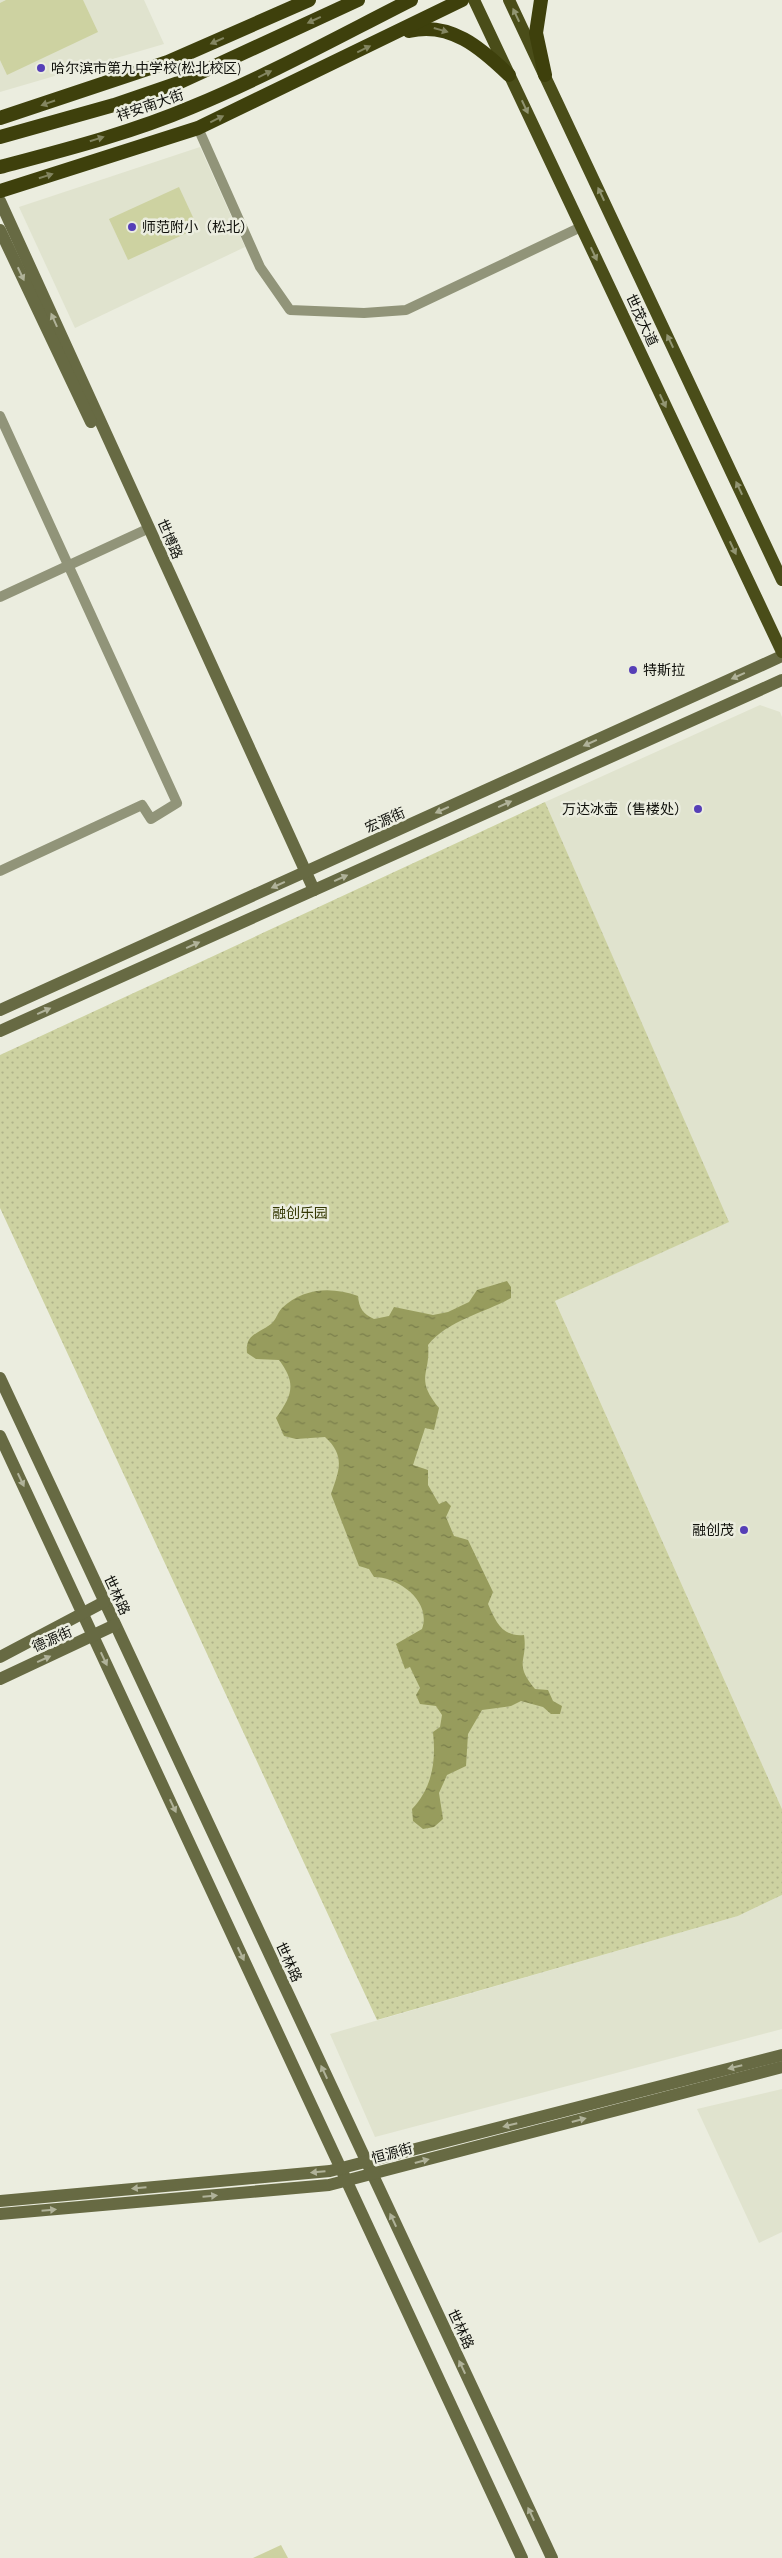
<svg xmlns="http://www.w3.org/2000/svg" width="782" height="2558" font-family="'Source Sans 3','Noto Sans SC',sans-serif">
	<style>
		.built { fill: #e0e3ce }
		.grass { fill: #cdd2a1 }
		.park { fill: url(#park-dots) }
		.water { fill: url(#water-ripples) }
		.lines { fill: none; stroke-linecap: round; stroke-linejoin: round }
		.minor { stroke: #919479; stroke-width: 10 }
		.secondary { stroke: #676a43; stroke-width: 12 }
		.primary { stroke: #4a4d19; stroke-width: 12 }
		.trunk { stroke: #3e400c; stroke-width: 14 }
		.oneway { fill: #929572 }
		.oneway2 { fill: #838560 }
		.oneway3 { fill: #b0b299 }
		.poi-dot { fill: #563fb7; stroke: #ebeddf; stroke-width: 2 }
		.labels { text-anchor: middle; stroke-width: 5; stroke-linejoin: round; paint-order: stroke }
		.poi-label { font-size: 14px; fill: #0f100b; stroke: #ebeddf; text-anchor: start }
		.street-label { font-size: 14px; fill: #0f100b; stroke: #ebeddf }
		.park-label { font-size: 14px; fill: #353803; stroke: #ebeddf }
	</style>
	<defs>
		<pattern id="park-dots" width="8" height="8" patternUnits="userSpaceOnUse" patternTransform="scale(1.25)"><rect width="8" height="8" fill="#cdd2a1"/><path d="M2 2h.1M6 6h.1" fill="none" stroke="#afb389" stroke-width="1.8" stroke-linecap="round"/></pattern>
		<pattern id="water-ripples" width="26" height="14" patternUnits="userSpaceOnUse" patternTransform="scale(1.25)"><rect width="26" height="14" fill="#979c5d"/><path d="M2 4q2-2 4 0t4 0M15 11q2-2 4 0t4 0" fill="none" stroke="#7a7e4b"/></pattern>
	</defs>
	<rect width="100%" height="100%" fill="#ebeddf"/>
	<g class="built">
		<polygon points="0,0 144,0 164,44 0,92"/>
		<polygon points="200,147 245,247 75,328 19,207"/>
		<polygon points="760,705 780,712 782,717 782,1809 555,1301 728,1222 545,802"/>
		<polygon points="782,1895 782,2029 375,2137 330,2034 738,1916"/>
		<polygon points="782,2089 782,2232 759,2243 697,2109"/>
	</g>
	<g class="grass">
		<polygon points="6,0 83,0 98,32 7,75 0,60 0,3"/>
		<polygon points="179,187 198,228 128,260 109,219"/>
		<polygon points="281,2545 288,2558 253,2558"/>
	</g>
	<polygon class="park" points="545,802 729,1222 555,1301 782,1809 782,1895 738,1916 377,2020 0,1208 0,1055"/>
	<path class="water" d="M507,1281L511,1287V1298C485,1313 448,1320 428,1345C431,1374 414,1378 439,1408L434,1430L425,1428L413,1465L428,1470V1485L439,1504L446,1501L451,1506L446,1517L454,1536L468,1540L493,1592L488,1604C496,1622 502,1637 524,1635C528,1662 513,1663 535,1689L548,1690L553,1701L562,1706L560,1714H551L543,1707L521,1701L511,1706L482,1710L468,1734L466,1766L447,1775L439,1793L443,1819L434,1827L423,1829L413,1821L412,1809C433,1787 436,1760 433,1732L440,1727L442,1715L436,1706L420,1704L416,1695L420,1688L410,1667L405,1669L396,1644L422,1629C432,1601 398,1577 374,1577L369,1569L359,1566L331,1494C339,1471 346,1456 325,1437L296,1439L284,1436L276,1418C292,1395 297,1384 279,1360L256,1359L247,1353C245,1334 258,1334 271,1324C277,1319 277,1313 282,1308C303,1288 331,1286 358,1296C359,1308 363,1314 374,1319L389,1316L394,1307L433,1315L448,1312L469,1302L477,1290Z"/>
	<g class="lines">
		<g class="minor">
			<polyline points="198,128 260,267 290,310 364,313 406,310 581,227"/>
			<polyline points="0,416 177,803 151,819 142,805 0,871"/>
			<polyline points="0,597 143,531"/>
		</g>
		<g class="secondary">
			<polyline points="0,201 314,890"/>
			<polyline points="0,230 91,422"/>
			<polyline points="0,1010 782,656"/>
			<polyline points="0,1031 782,680"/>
			<polyline points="0,1378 552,2558"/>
			<polyline points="0,1436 522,2558"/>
			<polyline points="0,1657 104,1602"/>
			<polyline points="0,1679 115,1625"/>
			<polyline points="0,2201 330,2171 782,2055"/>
			<polyline points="0,2214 329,2185 782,2067"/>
		</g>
		<g class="primary">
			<polyline points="474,0 782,652"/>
			<polyline points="509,0 782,580"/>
		</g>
		<g class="trunk">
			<polyline points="541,0 536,33 545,75"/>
			<path d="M409,31C450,21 481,48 509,75"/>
			<polyline points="0,118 168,62 309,0"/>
			<polyline points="0,137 114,105 178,83 358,0"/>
			<path d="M0,167C64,150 131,133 192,107C267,76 338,37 411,0"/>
			<polyline points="0,191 198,128 462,0"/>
		</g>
	</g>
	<defs><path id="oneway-solid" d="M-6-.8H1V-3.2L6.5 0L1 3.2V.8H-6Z" transform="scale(1.25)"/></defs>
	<g class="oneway">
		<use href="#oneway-solid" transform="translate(516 15) rotate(-115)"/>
		<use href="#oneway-solid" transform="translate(525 107) rotate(65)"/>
		<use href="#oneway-solid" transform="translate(601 194) rotate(-115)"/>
		<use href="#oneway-solid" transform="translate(594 254) rotate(65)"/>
		<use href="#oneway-solid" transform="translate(670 341) rotate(-115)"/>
		<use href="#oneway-solid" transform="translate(663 401) rotate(65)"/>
		<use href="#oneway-solid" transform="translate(739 488) rotate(-115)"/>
		<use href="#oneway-solid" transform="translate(733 548) rotate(65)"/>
	</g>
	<g class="oneway2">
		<use href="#oneway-solid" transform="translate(314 20) rotate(155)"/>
		<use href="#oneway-solid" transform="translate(441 30) rotate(16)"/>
		<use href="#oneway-solid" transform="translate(217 41) rotate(156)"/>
		<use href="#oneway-solid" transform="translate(364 49) rotate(-26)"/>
		<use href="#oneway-solid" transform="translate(265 74) rotate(-26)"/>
		<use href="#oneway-solid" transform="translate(48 103) rotate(161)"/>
		<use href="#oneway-solid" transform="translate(217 119) rotate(-26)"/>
		<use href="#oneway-solid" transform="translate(97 139) rotate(-17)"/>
		<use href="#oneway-solid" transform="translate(46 176) rotate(-18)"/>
	</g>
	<g class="oneway3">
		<use href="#oneway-solid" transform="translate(21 274) rotate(65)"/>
		<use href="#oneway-solid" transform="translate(54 320) rotate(-114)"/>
		<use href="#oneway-solid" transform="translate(738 676) rotate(156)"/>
		<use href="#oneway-solid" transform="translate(590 743) rotate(156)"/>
		<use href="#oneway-solid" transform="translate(505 804) rotate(-24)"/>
		<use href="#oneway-solid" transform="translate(442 810) rotate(156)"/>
		<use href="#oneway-solid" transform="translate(341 878) rotate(-24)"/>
		<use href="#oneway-solid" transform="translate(278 885) rotate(156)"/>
		<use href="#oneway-solid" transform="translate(193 945) rotate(-24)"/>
		<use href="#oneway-solid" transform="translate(44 1011) rotate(-24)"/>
		<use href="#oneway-solid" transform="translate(21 1480) rotate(65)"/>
		<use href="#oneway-solid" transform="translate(44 1659) rotate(-24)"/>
		<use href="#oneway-solid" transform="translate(104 1659) rotate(65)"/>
		<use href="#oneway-solid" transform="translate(173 1806) rotate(65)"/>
		<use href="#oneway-solid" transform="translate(241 1954) rotate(65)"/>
		<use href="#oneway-solid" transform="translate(735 2067) rotate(166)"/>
		<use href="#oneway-solid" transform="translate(324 2072) rotate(-115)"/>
		<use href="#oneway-solid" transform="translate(579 2120) rotate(-15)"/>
		<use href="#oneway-solid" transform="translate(510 2125) rotate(166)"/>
		<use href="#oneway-solid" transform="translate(422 2161) rotate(-15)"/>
		<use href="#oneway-solid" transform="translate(318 2172) rotate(175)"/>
		<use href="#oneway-solid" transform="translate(139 2188) rotate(175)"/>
		<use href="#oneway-solid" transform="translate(210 2196) rotate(-5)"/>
		<use href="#oneway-solid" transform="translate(49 2210) rotate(-5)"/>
		<use href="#oneway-solid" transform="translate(393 2220) rotate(-115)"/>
		<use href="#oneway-solid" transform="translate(462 2367) rotate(-115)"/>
		<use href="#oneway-solid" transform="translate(531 2514) rotate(-115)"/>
	</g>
	<g class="poi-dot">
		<circle cx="41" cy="68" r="5"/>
		<circle cx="132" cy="227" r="5"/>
		<circle cx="633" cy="670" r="5"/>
		<circle cx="698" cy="809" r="5"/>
		<circle cx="744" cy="1530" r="5"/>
	</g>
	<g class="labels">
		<g class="poi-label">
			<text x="51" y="73">哈尔滨市第九中学校(松北校区)</text>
			<text x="142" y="232">师范附小（松北）</text>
			<text x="643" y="675">特斯拉</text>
			<text x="688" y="814" text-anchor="end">万达冰壶（售楼处）</text>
			<text x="734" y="1535" text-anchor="end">融创茂</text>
		</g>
		<g class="street-label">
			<text transform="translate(150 105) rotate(-19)" y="5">祥安南大街</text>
			<text transform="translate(642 320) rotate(65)" y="5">世茂大道</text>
			<text transform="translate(170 539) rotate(66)" y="5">世博路</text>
			<text transform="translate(385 820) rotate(-24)" y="5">宏源街</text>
			<text transform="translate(117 1595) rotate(65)" y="5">世林路</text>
			<text transform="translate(52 1639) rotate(-24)" y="5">德源街</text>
			<text transform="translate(289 1962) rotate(65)" y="5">世林路</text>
			<text transform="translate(392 2153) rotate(-15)" y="5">恒源街</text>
			<text transform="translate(461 2329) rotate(65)" y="5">世林路</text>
		</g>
		<g class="park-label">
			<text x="300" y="1218">融创乐园</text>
		</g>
	</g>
</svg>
